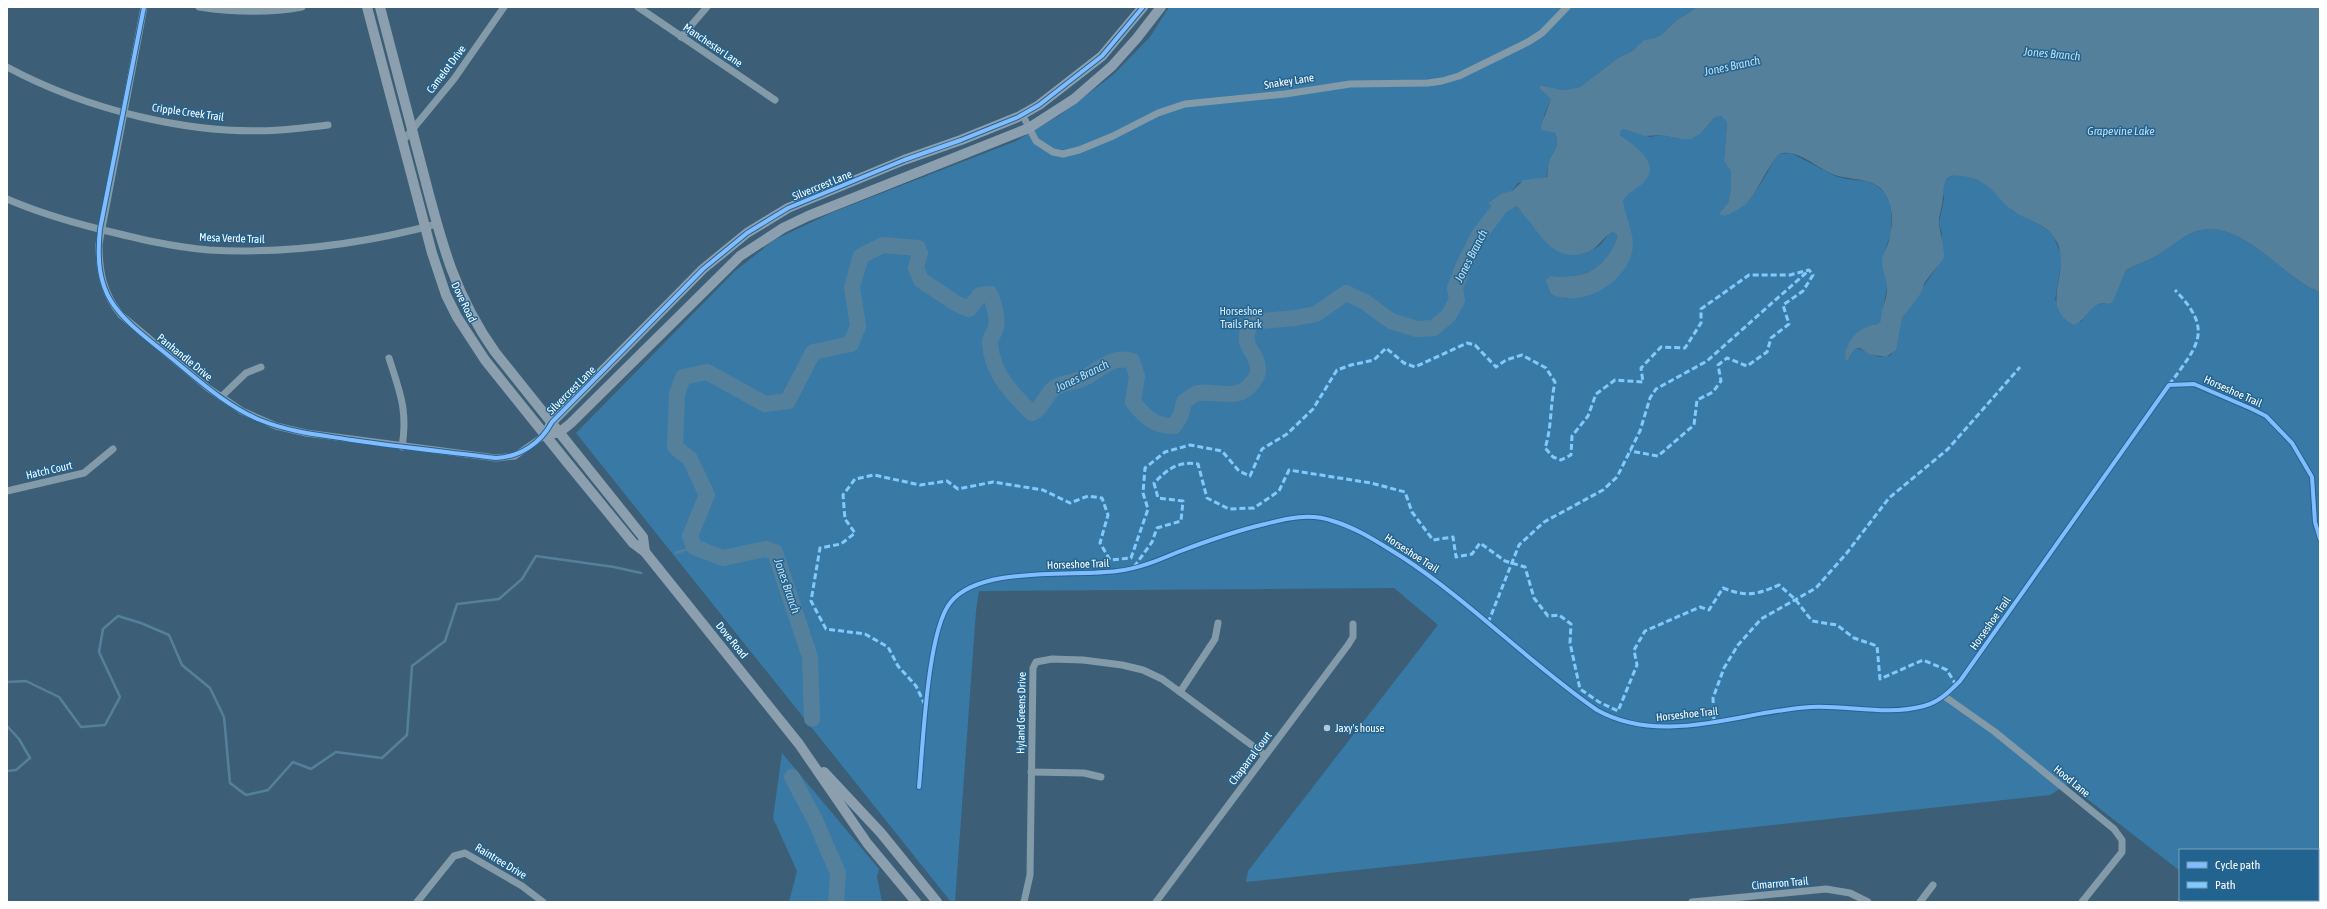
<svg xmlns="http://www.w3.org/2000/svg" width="2327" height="909" font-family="'Asap Condensed',sans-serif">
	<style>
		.green { fill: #387aa5 }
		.water { fill: #55809c }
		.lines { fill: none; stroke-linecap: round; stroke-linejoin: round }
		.stream { stroke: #55809c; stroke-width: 2.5 }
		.river { stroke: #55809c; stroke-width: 16 }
		.street { stroke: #839aa9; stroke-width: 7 }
		.secondary { stroke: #8b9faf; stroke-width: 10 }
		.quiet { stroke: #80caff; stroke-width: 3; stroke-dasharray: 6 3; stroke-linecap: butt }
		.cycleway-casing { stroke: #23638f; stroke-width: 6 }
		.cycleway { stroke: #80bcff; stroke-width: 4 }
		.poi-dot { fill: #bbc7cf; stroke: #23638f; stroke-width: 1.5 }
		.labels { text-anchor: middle; stroke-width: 3; stroke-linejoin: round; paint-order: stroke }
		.street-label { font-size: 11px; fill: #fff; stroke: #23638f }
		.park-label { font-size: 11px; fill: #d8ecf9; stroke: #23638f }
		.poi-label { font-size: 11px; fill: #fff; stroke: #23638f; text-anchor: start }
		.water-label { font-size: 12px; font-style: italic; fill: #bfdff3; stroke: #23638f }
	</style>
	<rect width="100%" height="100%" fill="#3c5e76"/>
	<g class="green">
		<path d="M1169,7H1697C1691,12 1685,15 1678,19C1660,32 1671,36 1644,40L1632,51L1618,58L1580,87L1564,90L1539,85L1540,89L1551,99L1544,115L1548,130L1555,133C1560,145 1555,148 1550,159C1548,163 1548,171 1546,177L1518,183L1511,192L1501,194L1488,203L1511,208L1516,206L1564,254C1577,255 1589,254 1600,245C1605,240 1606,235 1613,232L1617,235C1616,249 1599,269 1586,273C1575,277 1563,277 1551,276V294L1567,299L1633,244L1622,201L1627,193L1636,188L1626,140L1620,135V132L1623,129L1650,137L1661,135L1681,139L1701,133L1714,118L1721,116L1727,122L1724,160L1731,171V189L1728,203L1720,214L1748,202L1765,177L1775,158L1780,154L1791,153L1835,176L1846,179L1866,181L1877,186L1885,193L1890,201L1891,211V234L1883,255L1887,287L1881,320L1878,324C1861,326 1846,340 1845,358L1849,359L1855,349C1867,348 1877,362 1891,355L1898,341V331L1902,318L1939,264L1942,233L1939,224L1944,198L1942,189L1944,182L1949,177L1957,175L1969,177L1985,183L2013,211L2042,226L2053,235L2062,257L2055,300L2081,322C2087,313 2093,302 2106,304L2121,282L2122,276L2126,270C2138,264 2153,259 2164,251C2175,243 2187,233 2201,230C2246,222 2282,278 2320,292V902H2222L2219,900H2318V850H2180V871L2068,784L2050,795L1246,882L1248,871L1438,625L1394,588L979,591L976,611L955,902H951L576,433L734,272L774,240L831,213L1016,141L1060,115L1113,75L1150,37Z"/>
		<polygon points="782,753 879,869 877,877 882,902 789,902 797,871 773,818"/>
	</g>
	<path class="water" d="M1697,7H2320V292C2282,278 2246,222 2201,230C2185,233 2174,245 2161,253C2150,260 2138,264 2126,270L2112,303C2107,304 2102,303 2099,304C2088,308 2085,321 2074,325C2035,305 2077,267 2053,236C2043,222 2025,220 2012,210C1991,194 1992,180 1961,176C1939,172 1945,191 1942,204C1941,211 1938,219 1939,225C1941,236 1944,247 1944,258L1925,282L1921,293L1902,318L1896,350L1886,357L1869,354L1860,348L1855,349L1847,361L1845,358C1846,339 1860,326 1878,324L1881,320C1881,308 1888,298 1887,287C1886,276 1880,267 1883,255C1884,251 1887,247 1888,244C1894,225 1895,196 1876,185C1862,177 1845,180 1830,173C1816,167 1796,148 1780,154C1773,157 1756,193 1748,202C1742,208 1733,212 1725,216L1719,214L1728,203L1731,189V171L1724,161L1727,122L1721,116L1714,118L1701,133L1691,139H1681L1661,135L1645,136L1623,129L1620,132V135C1634,146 1663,163 1643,183C1635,190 1628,192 1623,201C1625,215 1632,229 1633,243C1633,280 1582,310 1551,294L1546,280L1551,276C1563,277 1575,277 1586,273C1599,269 1616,249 1617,235L1613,232C1603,236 1600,246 1590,251C1551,268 1538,227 1516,206L1502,215L1488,203L1501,194L1511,192L1524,180L1547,177C1548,171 1548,163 1550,159C1555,148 1560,145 1555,133L1542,130L1541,126L1551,99L1540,89L1539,85L1564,90L1580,87L1618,58L1632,51L1644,40C1669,36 1661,32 1678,19C1685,15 1691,12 1697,7Z"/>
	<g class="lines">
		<g class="stream">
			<polyline points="676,553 694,547"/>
			<polyline points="7,682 26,681 59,697 81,727 105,725 120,697 99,652 103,629 118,616 141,623 169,635 182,665 210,688 224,717 230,783 246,795 268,790 293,762 311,769 336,752 382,758 407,735 412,666 445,641 457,604 499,599 522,579 536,556 614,567 641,573"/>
			<polyline points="7,726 19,739 30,758 16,770 7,771"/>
		</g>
		<g class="river">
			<path d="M812,719L810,657L775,552L766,549L723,558L694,547L690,536L707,495L690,459L675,447L677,394L683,377L707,372L765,404L788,401L813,352L851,344L858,326L852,287L861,256L883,245L918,248L920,253L916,268L921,280L957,304L969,309L980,295L990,294C994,305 998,316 996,327C995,333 989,338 990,344C992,373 1012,394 1032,413C1042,409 1044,398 1052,390C1060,382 1074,383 1084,378C1101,369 1112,355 1132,361L1137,376L1133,402C1144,416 1155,427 1174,426L1181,415L1184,402C1188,399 1194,393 1199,393C1217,390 1238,402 1251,384C1255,380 1258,376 1258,370C1258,349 1238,349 1251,322L1295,318L1316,314L1346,293L1365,302L1391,321L1417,329L1434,328L1449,315L1457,300L1455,288L1463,267L1479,235L1505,201L1513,199"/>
			<polyline points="792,777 815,820 838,873 836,902"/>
		</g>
		<g class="street">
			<path d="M144,7L99,244C99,271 103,294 121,315L208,388L242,411L276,426L306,433L496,458L515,456L545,435"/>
			<path d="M199,7C232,12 270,13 302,7"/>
			<polyline points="638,7 775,100"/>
			<polyline points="681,37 707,7"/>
			<path d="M7,67C85,109 190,136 280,130C296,129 312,127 328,125"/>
			<polyline points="1022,114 1036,141 1053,152 1063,154 1079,150 1113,136 1158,113 1185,104 1285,94 1350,84 1428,83 1442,81 1459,76 1528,42 1542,33 1567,7"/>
			<polyline points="402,142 454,79 504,7"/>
			<path d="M7,199C37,212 67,221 99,229C135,238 172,247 209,250C286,254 363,244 437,224"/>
			<path d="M389,358C400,393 408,410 402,447"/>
			<polyline points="221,397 246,373 261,367"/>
			<polyline points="7,491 84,473 113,449"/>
			<polyline points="1180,692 1215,639 1218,623"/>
			<polyline points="1944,696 1995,732 2114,829 2122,840 2122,852 2082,902"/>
			<polyline points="1031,772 1084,773 1101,777"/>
			<polyline points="417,902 454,856 465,853 522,886 543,902"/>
			<polyline points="1024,902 1030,875 1033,668 1036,662 1052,659 1083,660 1122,665 1143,670 1162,679 1180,692 1265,755"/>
			<polyline points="1156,902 1348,645 1353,637 1353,624"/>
			<polyline points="1692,902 1826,889 1850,893 1868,902"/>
			<polyline points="1920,902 1933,885"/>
		</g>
		<g class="secondary">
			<polyline points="367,7 432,253 446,295 457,317 485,360 566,461 633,543 645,552 799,744 867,843 916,902"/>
			<path d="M380,7C393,58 407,109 420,160C439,232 451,290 495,352L643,537L645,552"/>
			<polyline points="545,435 560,432 571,423 740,256 783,228 808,216 1029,128 1074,99 1112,66 1137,38 1161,7"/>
			<polyline points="545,435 552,422 703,269 747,233 788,208 904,160 961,140 1018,117 1039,105 1102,56 1143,7"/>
			<polyline points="824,772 881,833 937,902"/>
		</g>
		<g class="quiet">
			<path d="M2169,385C2197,346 2215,331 2175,290"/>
			<path d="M1134,567L1152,542L1157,528L1181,521L1183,501L1158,498L1154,483C1168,469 1177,461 1198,464L1207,498L1229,509L1254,508L1279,491L1289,470L1371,483L1405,492L1412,512L1433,540L1453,537L1456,557L1472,554L1480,543L1505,561L1525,567L1534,598L1548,616L1559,615L1571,624L1570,643L1580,689L1599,702L1618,711L1637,665L1634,650L1645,631L1700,607L1709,610L1723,588C1746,597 1756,595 1779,585L1795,599L1812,621L1837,625L1854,638L1877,646L1880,679L1923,660L1947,670L1956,685"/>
			<polyline points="1488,623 1519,545 1544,522 1603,490 1617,477 1640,431 1650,398 1656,389 1707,361 1808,271"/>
			<path d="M925,705L916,686L898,666L888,647L865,634L826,629L811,601L820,548L841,544L855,533L845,519L843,495L855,479L874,475L920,485L947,481L958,489L993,482L1043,490L1070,503L1088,496L1102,498L1108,515L1100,543L1110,560L1131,558L1148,509L1143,493L1145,468L1165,452L1190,445L1222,451L1239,471L1250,476L1262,449L1287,434L1313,409L1337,370L1351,365L1374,360L1386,348L1404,363L1415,367L1467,343L1475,345L1496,367L1506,360L1522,355L1546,368L1555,382C1550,405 1552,427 1545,448L1553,457L1561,460L1571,455L1572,436L1588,416L1596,394L1615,380L1643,382L1641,368L1661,347L1685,348L1701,323V309L1749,275H1790L1809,270L1813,275L1803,291L1783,305L1789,324L1771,338L1767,352L1747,366L1727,358L1718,365L1721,381L1713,392L1697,400L1694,425L1658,456L1630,451"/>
			<polyline points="1714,721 1713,698 1724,668 1738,645 1761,619 1816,588 1846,554 1889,498 1948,449 2020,367"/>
		</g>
		<g class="cycleway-casing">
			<g id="cycleway">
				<path d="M144,7L100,229C93,296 115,313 164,352C194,376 224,405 260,420C289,432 321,435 352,440C400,447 448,452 496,458C520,457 541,443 552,422L703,269L747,233L788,208L904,160L961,140L1018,117L1039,105L1102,56L1143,7"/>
				<path d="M919,787C923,747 927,632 950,603C979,565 1073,577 1117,571C1138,569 1159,560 1178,552C1207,541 1235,531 1265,524C1288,518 1310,513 1333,521C1359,529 1379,543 1402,557C1471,602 1529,663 1597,710C1663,747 1741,711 1811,707C1848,705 1887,716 1924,706C1939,702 1949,692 1960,681L2169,385L2194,384L2252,409L2266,416L2292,443L2312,477L2315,522L2320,539"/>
			</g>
		</g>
		<use href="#cycleway" class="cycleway"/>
	</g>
	<circle class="poi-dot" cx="1327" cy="728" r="4"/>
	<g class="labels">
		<g class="street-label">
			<text transform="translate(713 45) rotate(34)" y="4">Manchester Lane</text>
			<text transform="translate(446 69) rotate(-53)" y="4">Camelot Drive</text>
			<text transform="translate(1289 81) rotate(-9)" y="4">Snakey Lane</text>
			<text transform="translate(188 112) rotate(8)" y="4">Cripple Creek Trail</text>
			<text transform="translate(822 185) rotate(-22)" y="4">Silvercrest Lane</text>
			<text transform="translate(232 238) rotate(2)" y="4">Mesa Verde Trail</text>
			<text transform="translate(464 302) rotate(64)" y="4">Dove Road</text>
			<text transform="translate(185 357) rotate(39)" y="4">Panhandle Drive</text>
			<text transform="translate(571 390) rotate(-45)" y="4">Silvercrest Lane</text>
			<text transform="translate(2233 391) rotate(24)" y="4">Horseshoe Trail</text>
			<text transform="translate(49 470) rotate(-13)" y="4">Hatch Court</text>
			<text transform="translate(1412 553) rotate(33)" y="4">Horseshoe Trail</text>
			<text transform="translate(1078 564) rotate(-2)" y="4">Horseshoe Trail</text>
			<text transform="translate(1990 623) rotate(-55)" y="4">Horseshoe Trail</text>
			<text transform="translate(732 640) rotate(51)" y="4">Dove Road</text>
			<text transform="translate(1021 713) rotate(-89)" y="4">Hyland Greens Drive</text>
			<text transform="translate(1687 714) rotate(-6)" y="4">Horseshoe Trail</text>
			<text transform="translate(1250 758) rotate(-53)" y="4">Chaparral Court</text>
			<text transform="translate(2072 781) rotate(39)" y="4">Hood Lane</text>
			<text transform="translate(501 861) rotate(31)" y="4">Raintree Drive</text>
			<text transform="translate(1780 883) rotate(-5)" y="4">Cimarron Trail</text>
		</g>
		<g class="park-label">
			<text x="1241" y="315">Horseshoe<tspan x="1241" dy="13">Trails Park</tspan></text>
		</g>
		<g class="poi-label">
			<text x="1335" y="732">Jaxy's house</text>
		</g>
		<g class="water-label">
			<text transform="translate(2052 54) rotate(5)" y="4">Jones Branch</text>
			<text transform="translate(1732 66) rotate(-12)" y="4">Jones Branch</text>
			<text x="2121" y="135">Grapevine Lake</text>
			<text transform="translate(1471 256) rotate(-63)" y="4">Jones Branch</text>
			<text transform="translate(1082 376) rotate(-26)" y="4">Jones Branch</text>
			<text transform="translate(787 586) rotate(71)" y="4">Jones Branch</text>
		</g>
	</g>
	<rect width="2327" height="909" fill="none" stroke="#ffffff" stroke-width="16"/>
	<rect x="2179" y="849" width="140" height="52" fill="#23638f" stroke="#7ba1bc"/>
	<rect x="2187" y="862" width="20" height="6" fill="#80bcff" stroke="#7ba1bc"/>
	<text x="2215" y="869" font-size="12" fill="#ffffff">Cycle path</text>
	<rect x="2187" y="882" width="20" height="6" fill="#80caff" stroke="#7ba1bc"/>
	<text x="2215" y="889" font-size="12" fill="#ffffff">Path</text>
</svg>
